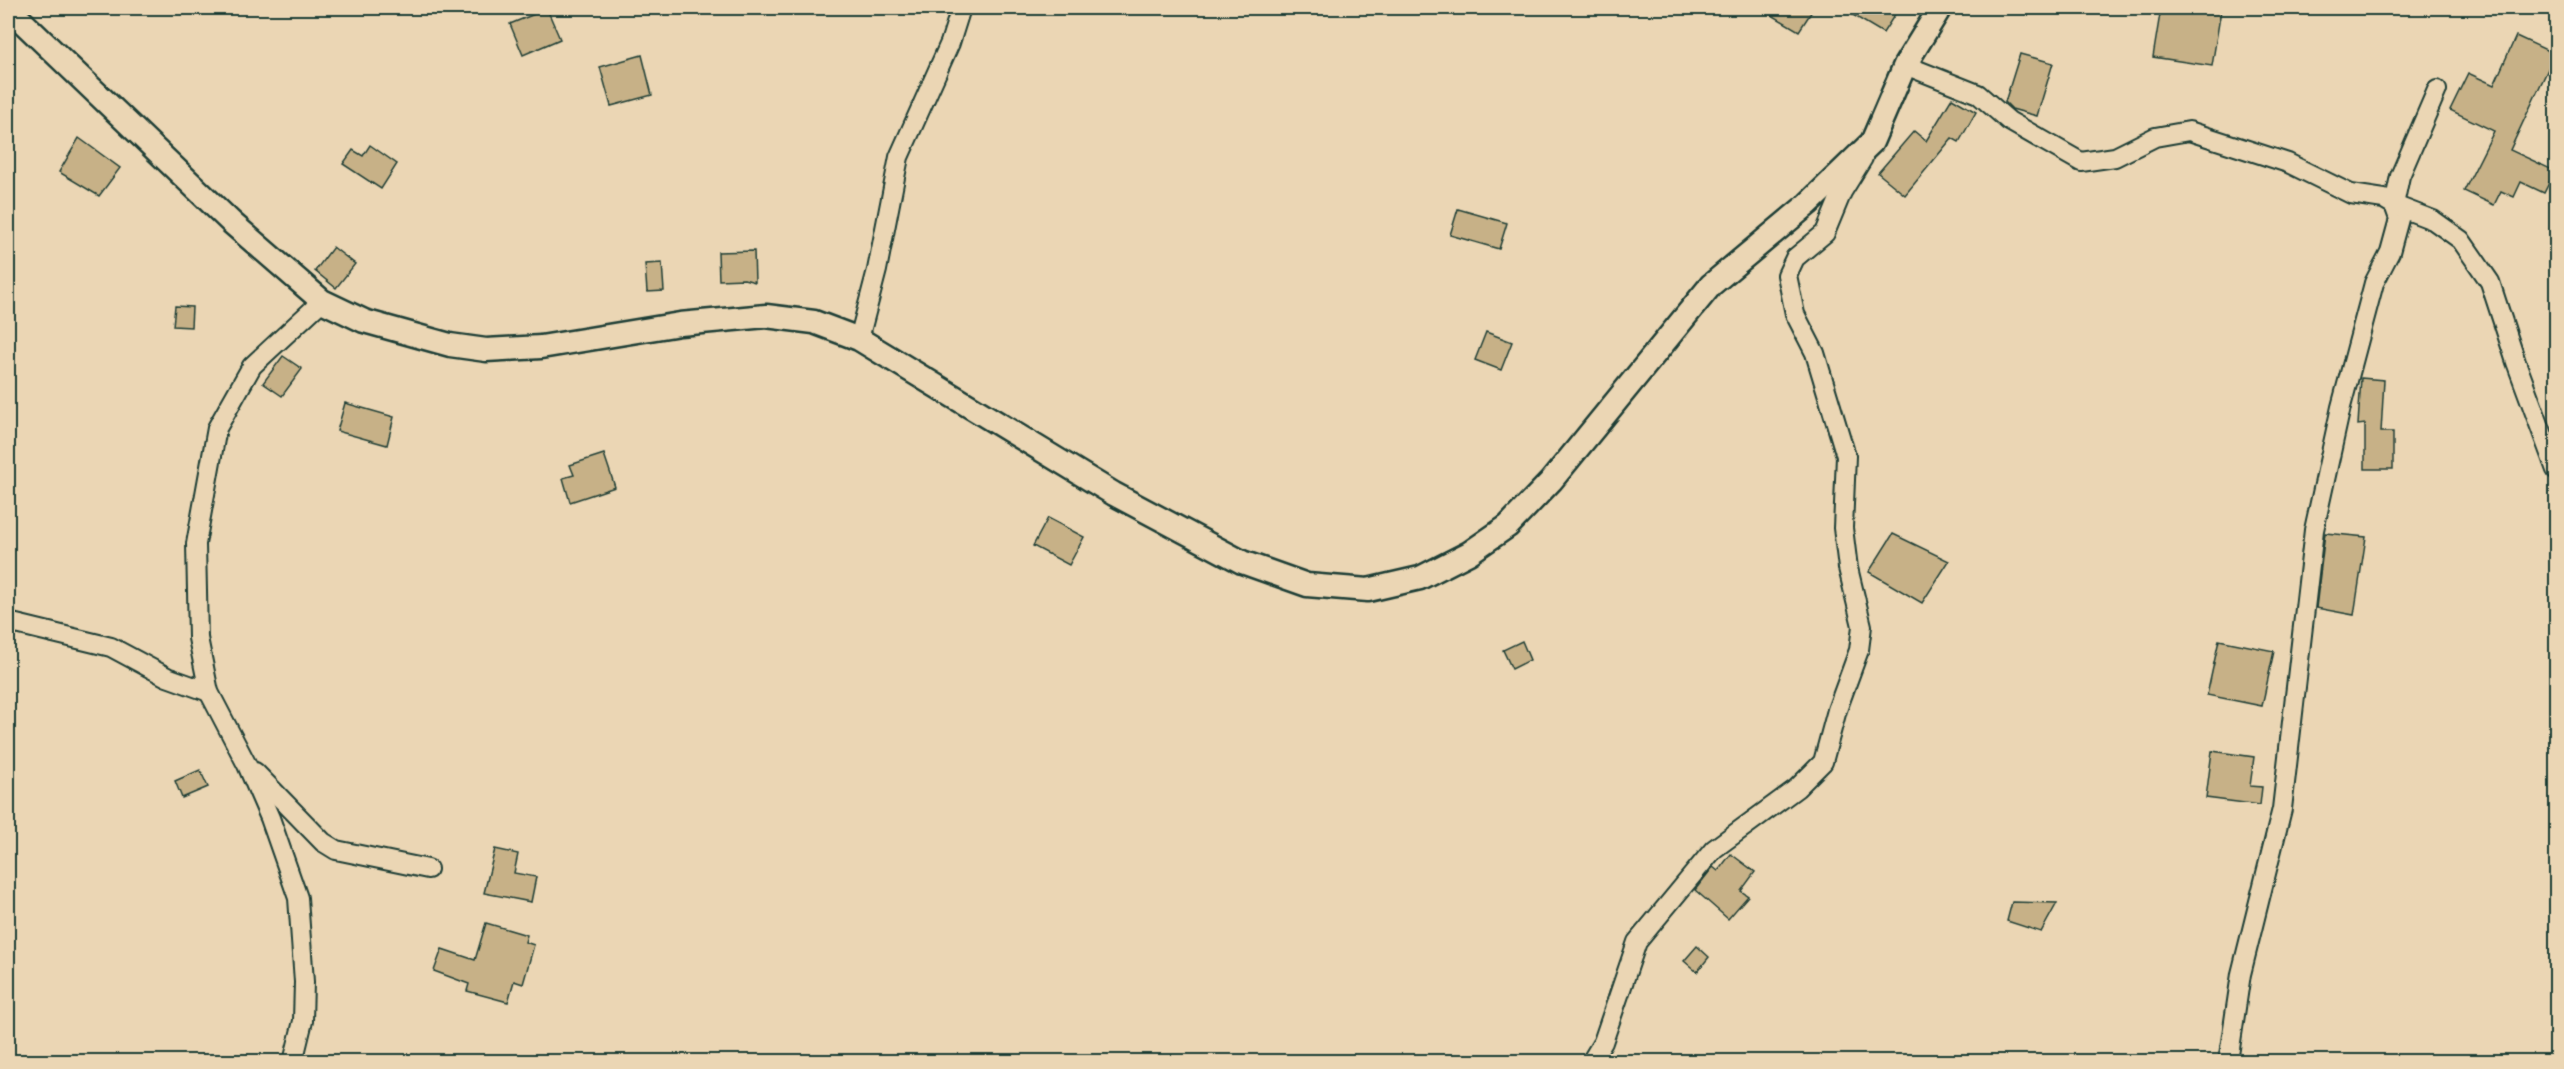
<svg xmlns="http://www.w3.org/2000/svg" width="2564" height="1069" font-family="'Architects Daughter',sans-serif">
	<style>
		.building { fill: #c7b187; stroke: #1f3d34; stroke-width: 1.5 }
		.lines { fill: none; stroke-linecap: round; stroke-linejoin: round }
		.minor-casing { stroke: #1f3d34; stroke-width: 22 }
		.tertiary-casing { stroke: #1f3d34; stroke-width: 27 }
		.minor { stroke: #ebd6b4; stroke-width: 18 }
		.tertiary { stroke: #ebd6b4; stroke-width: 22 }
	</style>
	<rect width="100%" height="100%" fill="#ebd6b4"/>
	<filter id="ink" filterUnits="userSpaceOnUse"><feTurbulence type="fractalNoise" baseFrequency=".0167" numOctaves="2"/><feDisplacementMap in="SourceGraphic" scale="12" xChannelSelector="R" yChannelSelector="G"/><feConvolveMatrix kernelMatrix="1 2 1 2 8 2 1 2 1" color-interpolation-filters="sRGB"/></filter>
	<g filter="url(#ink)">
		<g class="building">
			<polygon points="1760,8 1814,8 1799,31"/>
			<polygon points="1841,8 1899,8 1883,33"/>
			<polygon points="2161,8 2205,8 2221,10 2212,66 2153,57"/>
			<polygon points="547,9 560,39 523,55 510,24"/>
			<polygon points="2516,36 2555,54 2510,150 2555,171 2544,193 2521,182 2514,197 2501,191 2494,205 2464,191 2494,131 2450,110 2468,73 2494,85"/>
			<polygon points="2020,54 2053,63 2037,116 2012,109 2005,102"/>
			<polygon points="642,55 652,95 611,106 600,67"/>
			<polygon points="1952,98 1976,112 1959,142 1952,138 1905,195 1878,173 1914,131 1926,141"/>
			<polygon points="79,138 120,168 99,196 59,172"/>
			<polygon points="370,145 397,164 381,189 343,164 353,150 363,156"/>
			<polygon points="1458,209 1507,223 1499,249 1450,235"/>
			<polygon points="333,247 355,264 336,288 315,271"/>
			<polygon points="754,251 755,282 744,279 719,280 718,252"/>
			<polygon points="662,263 664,291 647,292 645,264"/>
			<polygon points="175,306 192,307 191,327 173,326"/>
			<polygon points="1486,332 1512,342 1501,370 1475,360"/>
			<polygon points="283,356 302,369 282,396 263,383"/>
			<polygon points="2361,378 2384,380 2381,432 2393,432 2393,469 2365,469 2365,424 2358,425"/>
			<polygon points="345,403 394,417 387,445 337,431"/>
			<polygon points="604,454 615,487 570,502 563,478 574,475 570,465"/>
			<polygon points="1048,518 1084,537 1069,565 1033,546"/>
			<polygon points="2325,533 2366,537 2354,615 2316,608"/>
			<polygon points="1893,534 1949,561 1922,603 1869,572"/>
			<polygon points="2219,640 2274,651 2262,706 2207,695"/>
			<polygon points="1522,641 1530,660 1512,669 1503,650"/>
			<polygon points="2212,751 2254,757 2250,786 2262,787 2260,805 2206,798"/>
			<polygon points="200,770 208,787 182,798 175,781"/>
			<polygon points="495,849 518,854 514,873 536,877 531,902 484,893"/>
			<polygon points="1731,854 1755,872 1741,891 1748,896 1728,919 1695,890 1713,867 1718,871"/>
			<polygon points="2012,902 2057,903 2041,932 2007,921"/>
			<polygon points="486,923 527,935 525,942 534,945 523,984 514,981 508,1002 467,991 469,984 434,971 442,949 475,960"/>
			<polygon points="1697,946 1709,957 1697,972 1684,961"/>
		</g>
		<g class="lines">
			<g class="minor-casing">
				<g id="minor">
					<polyline points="1905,65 1978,94 2009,121 2081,162 2115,157 2155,137 2189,131 2288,163 2351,194 2384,199 2394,205 2399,219 2390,252 2374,283 2341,407 2314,530 2282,809 2241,974 2228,1062"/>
					<polyline points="2437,90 2400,176 2394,205 2433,220 2461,240 2490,282 2516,362 2556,470"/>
					<polyline points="859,339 877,270 899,157 950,43 961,8"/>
					<polyline points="8,622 111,647 167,677 209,692"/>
					<polyline points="255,772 323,842 336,850 428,869"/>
					<polyline points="293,1062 303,1021 304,982 298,898 270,818 247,765 209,692 198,638 196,544 217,428 252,366 322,301"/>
					<polyline points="1591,1062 1603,1042 1637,942 1714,849 1797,788 1823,762 1837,710 1859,650 1862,626 1848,568 1843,528 1846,456 1815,353 1795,314 1787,275 1795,258 1825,233 1842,192 1863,158"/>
				</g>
			</g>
			<g class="tertiary-casing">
				<polyline id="tertiary" points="8,8 232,223 322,301 364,321 450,345 486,350 541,347 680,324 766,316 814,322 859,339 1114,494 1242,562 1307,585 1368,590 1420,578 1469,553 1508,526 1551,481 1711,285 1808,204 1872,142 1905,65 1940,8"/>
			</g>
			<use href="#minor" class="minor"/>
			<use href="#tertiary" class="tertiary"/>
		</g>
	</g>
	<rect width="2564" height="1069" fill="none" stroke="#ebd6b4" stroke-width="30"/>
	<rect x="15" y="15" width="2534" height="1039" fill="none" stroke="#1f3d34" stroke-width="2" filter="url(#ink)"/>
</svg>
